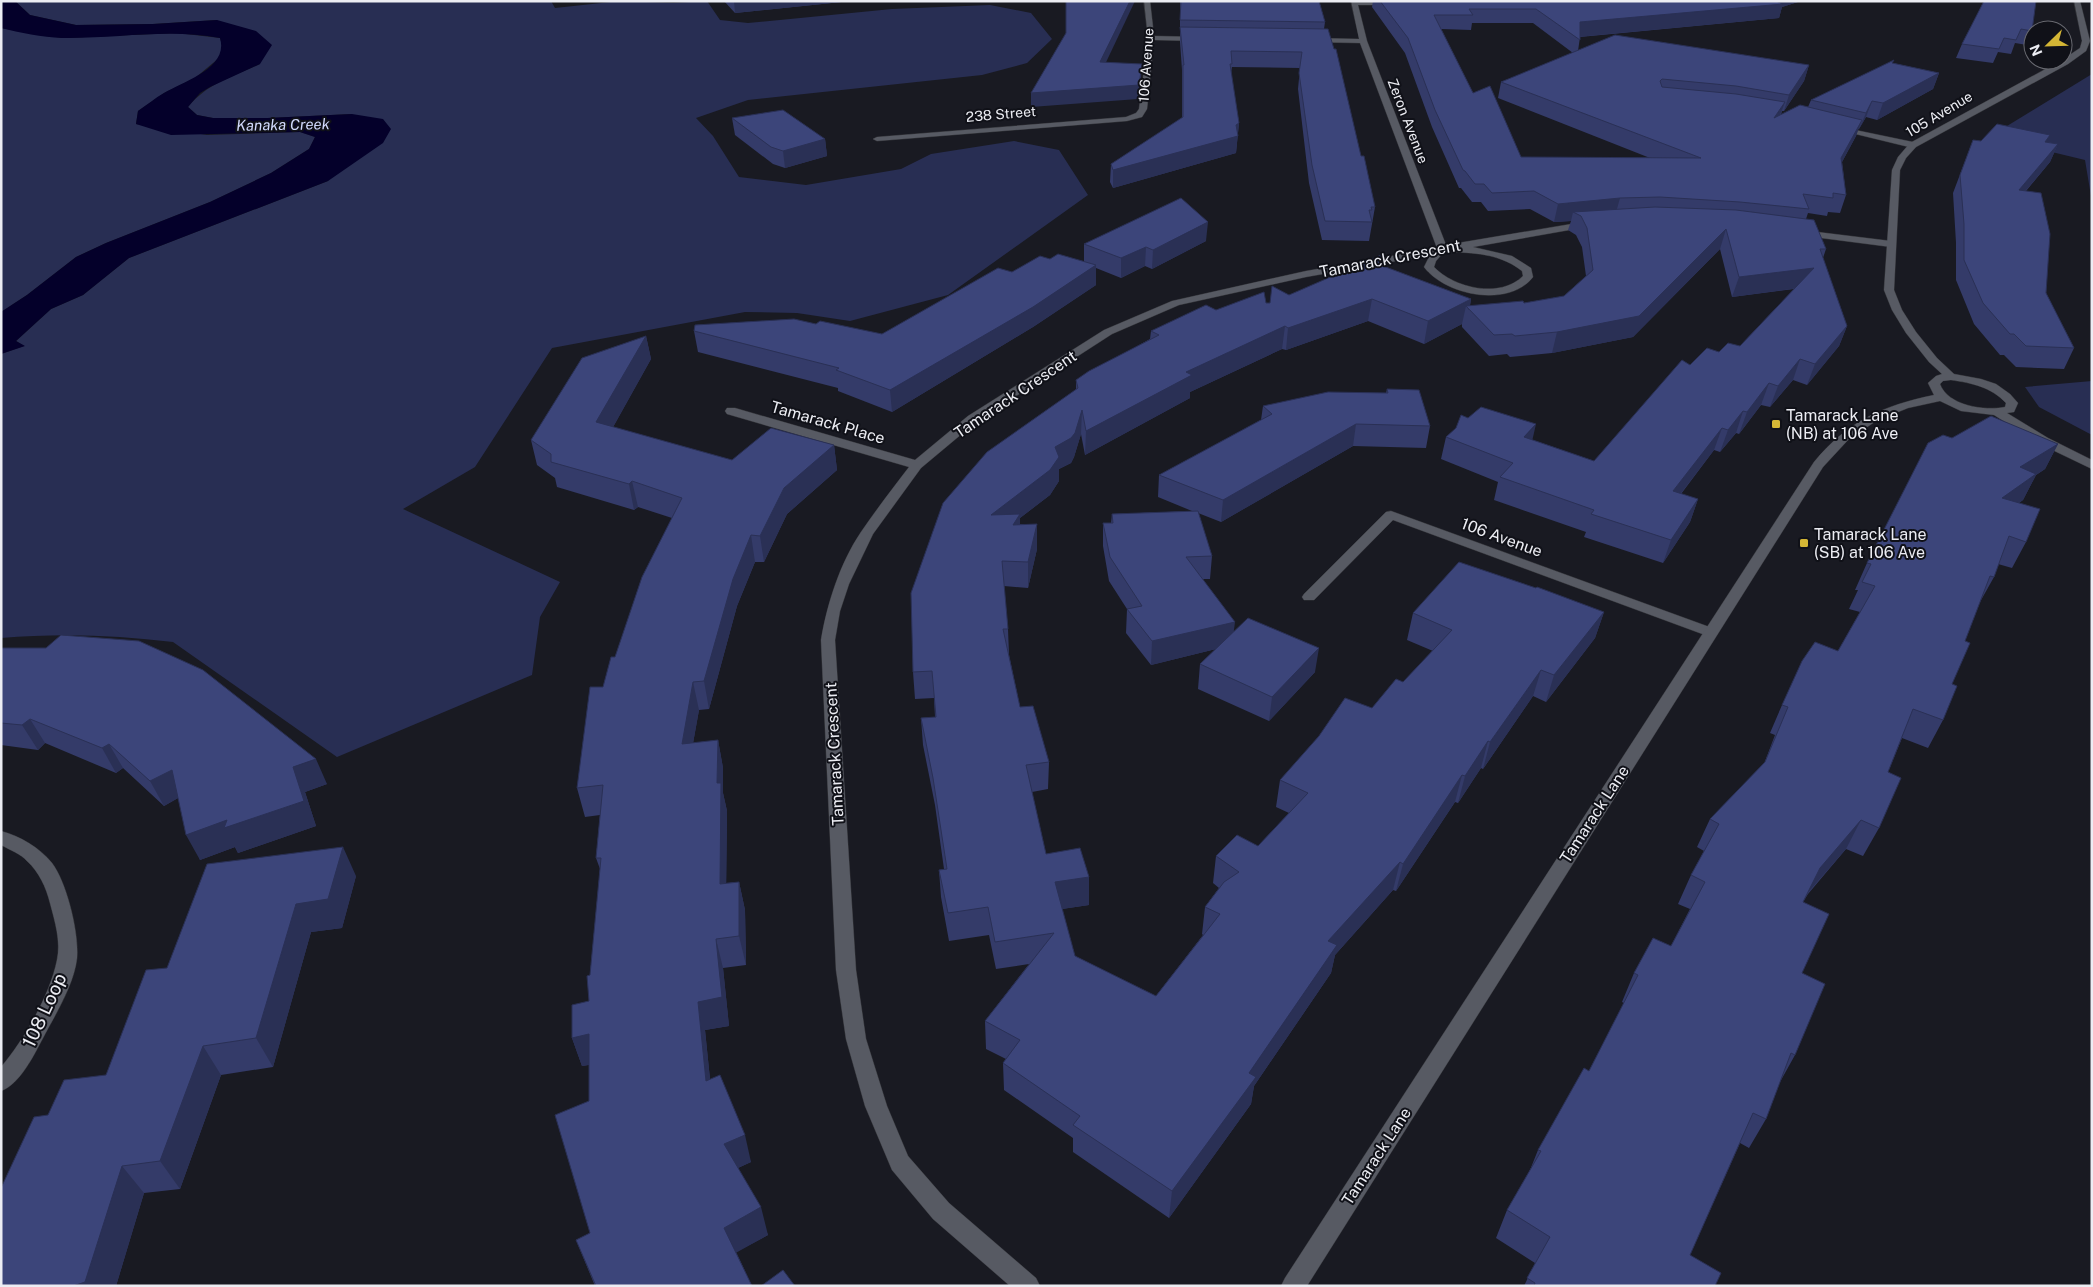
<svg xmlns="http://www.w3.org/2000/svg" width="2093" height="1287" font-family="'Public Sans',sans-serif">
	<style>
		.green { fill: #282e53 }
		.water { fill: #04002a }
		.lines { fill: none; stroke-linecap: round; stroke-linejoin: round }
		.minor-casing { stroke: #333439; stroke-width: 1 }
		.tertiary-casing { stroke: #333439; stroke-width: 1 }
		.minor { fill: #575a63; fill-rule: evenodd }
		.tertiary { fill: #575a63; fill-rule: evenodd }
		.wall { fill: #343b69; fill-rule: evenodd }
		.shaded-wall { fill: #2a3055 }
		.building { fill: #3c457a; stroke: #2a3055 }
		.poi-dot { fill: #d4b635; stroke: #101118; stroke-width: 2 }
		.labels { text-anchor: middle; stroke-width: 4; stroke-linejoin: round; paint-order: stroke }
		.far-street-label { font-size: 14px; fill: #ecedf3; stroke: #101118 }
		.far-water-label { font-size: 15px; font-style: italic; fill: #d2dafd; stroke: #101118 }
		.street-label { font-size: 16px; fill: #ecedf3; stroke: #101118 }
		.poi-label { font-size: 16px; fill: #ecedf3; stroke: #101118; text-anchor: start }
		.near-street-label { font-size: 19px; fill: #ecedf3; stroke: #101118 }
	</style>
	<rect width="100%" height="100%" fill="#191a22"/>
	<g class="green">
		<path d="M15,1H551L555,8L620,1L673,3L707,1L720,20L748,23L892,9L990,5L1031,13L1052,39L1027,63L982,75L748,100L696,118L713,136L739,177L806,185L901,169L931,154L1014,141L1059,150L1088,195L948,295L850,321L797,313L745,312L552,348L475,467L403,509L560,582L540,617L532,675L337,757L173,642C116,635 59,633 1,638V354L24,346L16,341L51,309L83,295L129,258L328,181L352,114L268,118H213L197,115L188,107C208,83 232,77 260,64L217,20L153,24L76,25L30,15Z"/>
		<polygon points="1,28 62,38 177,33 220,38 223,48 219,58 195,78 164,93 138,111 136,124 207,135 300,132 315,137 309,149 271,173 210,202 106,243 76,257 27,295 1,312"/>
		<polygon points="2092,74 2092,202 2085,160 1989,137"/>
		<polygon points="2092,381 2092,435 2039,407 2025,387"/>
	</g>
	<path class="water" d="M1,1H15L30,15L76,25L153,24L217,20L256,31L272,45L260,64L210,87L200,93L188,107L197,115L213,118H268L352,114L383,119L391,129L383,143L328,181L129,258L83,295L51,309L16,341L25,346L1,354V312L27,295L76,257L106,243L210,202L271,173L309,149L315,137L300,132L171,135L136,124L138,111C147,105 155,98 164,93C184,81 229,68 220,38C167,28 115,39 62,38C42,37 20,33 1,28Z"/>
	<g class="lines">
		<g class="minor-casing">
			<g id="minor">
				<polygon points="1144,1 1150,1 1154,36 1199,37 1203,39 1199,41 1154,40 1147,109 1142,117 1127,121 877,141 873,139 877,137 1126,117 1136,113 1139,109 1148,38"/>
				<path d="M1351,1H1394L1396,3L1393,5H1358L1367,41L1446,245L1589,221L1592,222V226L1473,247L1512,256L1531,268L1533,277C1509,308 1446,296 1424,267L1430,255L1306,277L1179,305L1112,334L976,422L921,468L873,534L849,584L840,611L835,640L856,970L866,1039L887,1106L908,1156L949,1203L1036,1278L1040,1286H1010L933,1219L892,1170L865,1106L846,1039L836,970L821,640C827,604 840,563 861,532C876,510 893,488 909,467L727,414L725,411L727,408H735L915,460L968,416L1104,330L1172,301L1306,271L1437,248L1360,43L1312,42L1308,40L1312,38L1359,39ZM1453,252C1478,253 1502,255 1522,271L1523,276C1500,299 1454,288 1434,267L1436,261L1443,253Z"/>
				<polygon points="1836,126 1913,142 1917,145 1913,148 1839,130 1835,128"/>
				<polygon points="1801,230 1891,241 1896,244 1891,247 1798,235 1798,231"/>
				<polygon points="1391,511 1715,629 1717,632 1715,635 1705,635 1393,520 1314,600 1304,600 1302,597 1304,594 1386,512"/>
				<path d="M1,831C20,836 40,848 52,863C67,883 79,933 77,958C74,985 55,1015 43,1038C34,1055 20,1084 1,1091V1067C24,1040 50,995 57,960C61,941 55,922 50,903C46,887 39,872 27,861C21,854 10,850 1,845Z"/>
			</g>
		</g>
		<g class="tertiary-casing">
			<path id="tertiary" d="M2074,1H2080L2090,41L2086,51L2068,64L1916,147L1906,158L1900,170L1894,290L1902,310L1916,332L1937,358L1954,374L1981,379L1996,384L2010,394L2018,403L2014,412L2007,413L2048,438L2092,460V469L2040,444L1994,415L1961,411L1940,401L1908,408L1876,421L1848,440L1823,467L1307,1286H1281L1285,1278L1814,462C1848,421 1882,406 1934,395L1928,383L1936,376L1942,374L1929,362L1906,333L1892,310L1884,290L1892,170L1898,157L1910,143L2062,60L2080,48L2082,41ZM1951,380C1972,383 1991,387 2006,403L2005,407C1985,411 1948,406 1940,384L1943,381Z"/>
		</g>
		<use href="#minor" class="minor"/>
		<use href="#tertiary" class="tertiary"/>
	</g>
	<g class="wall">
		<polygon points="724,1 851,1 735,13"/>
		<polygon points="1180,1 1319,1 1325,22 1324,29 1361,156 1375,207 1369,241 1322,240 1309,183 1298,89 1300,68 1232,67 1231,73 1239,123 1236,153 1113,188 1110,182 1111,164 1182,118 1182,70 1180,42"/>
		<path d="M1373,1H1801L1782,7L1779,18L1580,37L1578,51L1809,65L1804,81L1784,111H1782L1781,115L1808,107L1811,100L1893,63L1939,73L1933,89L1877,120L1866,117L1859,129H1858L1856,136L1842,162L1846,195L1840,213L1828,212L1827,216L1808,213L1806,219L1826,249L1823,258L1847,326L1839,346L1807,385L1793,380L1770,407L1761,405L1739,434L1736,433L1720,452L1714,450L1681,494L1698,499L1690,522L1663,563L1584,537L1586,532L1494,500L1498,482L1441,459L1446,437L1533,440L1594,461L1690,365L1719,352L1740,346L1794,289L1732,297L1720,249L1633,337L1552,353L1510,357L1507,354L1489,356L1462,327V324L1424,344L1368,321L1286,350L1282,349L1190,392V398L1085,455L1081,434L1074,457L1071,463L1059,469V481L1050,495L1020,518V524H1037V549L1028,588L1004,586L1008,629L1009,655L1020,707L1049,762L1048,789L1032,792L1046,854L1089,877V905L1062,909L1075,956L1156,996L1203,935L1202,934L1205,907L1219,888L1213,883L1216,856L1258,846L1289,813L1276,807L1280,780L1372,708L1403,682L1433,651L1407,640L1413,613L1604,612L1595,638L1546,702L1533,696L1483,769L1481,768L1458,803L1455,802L1396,891L1393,890L1335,955L1331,973L1254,1086L1251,1104L1169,1218L1073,1152V1138L1004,1090L1003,1063L1006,1059L986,1049L985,1021L1029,964L996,969L989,935L949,941L941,897L939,870L944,869L935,805L923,745L921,718L935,717L934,698L915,699L913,672L1076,389V380L1150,339L1151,331L1216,310L1270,303L1289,295L1383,266L1471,299L1470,306L1524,303L1564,296L1586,276L1582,247L1576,235L1568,230L1571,221L1554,222L1530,209L1488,211L1481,202H1472L1461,188H1459L1432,127L1405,53L1372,7ZM1472,23H1533L1573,53L1501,82L1498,98L1650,158L1521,157L1473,93L1441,29L1471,30Z"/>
		<polygon points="1984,1 2032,31 2027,45 2015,43 2011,54 1998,52 1993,63 1956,58 1962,44"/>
		<polygon points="732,118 825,139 827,156 785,168 773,164 735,135"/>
		<polygon points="1973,140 1981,141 2047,142 2058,144 2050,162 2026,191 2046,293 2074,348 2064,369 2016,367 2004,355 2000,355 1974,324 1956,280 1956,243 1953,193"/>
		<polygon points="1206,241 1152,269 1145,266 1121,278 1096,268 1096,285 1033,327 892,412 838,391 838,388 698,352 694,331 816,324 882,334 1012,272 1050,259 1084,261 1084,244"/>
		<polygon points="646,336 651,359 613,427 732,460 834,445 837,470 787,514 764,562 755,562 737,606 709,709 699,710 693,743 718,740 723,768 723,793 727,811 726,883 739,882 745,910 746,965 723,968 729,1026 705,1030 710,1079 751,1162 738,1168 768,1235 736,1252 752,1286 595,1286 576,1240 590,1233 589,1065 582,1066 572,1038 589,1001 590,975 600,869 596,858 600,815 585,817 577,788 603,687 672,518 638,507 634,510 557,487 555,478 537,465 531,440"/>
		<polygon points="1387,389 1430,426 1426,448 1353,446 1221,522 1198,513 1212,556 1210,579 1203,579 1234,632 1315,672 1269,721 1198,689 1200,664 1216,649 1151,665 1126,633 1127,609 1109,581 1103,546 1103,523 1111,523 1112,514 1192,511 1158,497 1159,475 1261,420 1263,406 1386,393"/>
		<polygon points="1952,438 2058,444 2045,469 2036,475 2023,500 2019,503 2026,542 2012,568 1998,564 1994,577 1980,602 1965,641 1952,684 1943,720 1928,748 1902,738 1888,772 1879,828 1863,856 1846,849 1808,894 1803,902 1802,973 1795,1055 1780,1082 1766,1119 1749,1148 1740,1143 1690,1255 1715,1286 1524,1286 1535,1263 1496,1238 1507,1210 1530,1170 1538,1150 1589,1071 1624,1003 1622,1002 1634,973 1671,946 1690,909 1678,904 1691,875 1704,851 1697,847 1710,819 1764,764 1775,735 1770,733 1782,705 1838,651 1860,612 1849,609 1858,590 1855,590 1867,563"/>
		<polygon points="1,648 327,784 305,792 316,826 238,853 235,847 200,860 178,798 164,806 123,768 116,773 45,743 38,750 1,745"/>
		<polygon points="356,876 342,928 311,932 273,1067 221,1075 180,1189 144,1193 116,1286 1,1286 48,1115 106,1075 167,968"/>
	</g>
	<g class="shaded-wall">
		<polygon points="734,1 851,1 735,13"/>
		<polygon points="1130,1 1135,1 1100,75 1100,62"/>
		<polygon points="1767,1 1801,1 1782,7 1779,18 1577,37 1580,22"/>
		<polygon points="1142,64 1141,78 1138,99 1031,107 1031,93"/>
		<polygon points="1809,65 1804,81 1784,111 1789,95"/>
		<polygon points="1939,73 1933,89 1877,120 1883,103"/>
		<polygon points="1872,101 1866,117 1859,129 1866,113"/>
		<polygon points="1785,102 1779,118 1774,118"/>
		<polygon points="1862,120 1856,136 1835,175 1841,158"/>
		<polygon points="1239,123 1236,153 1113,188 1113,170 1236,125"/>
		<polygon points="825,139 827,156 785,168 783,151"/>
		<polygon points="2058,144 2050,162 2011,208 2019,190"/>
		<polygon points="1620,198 1615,216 1581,216 1573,212 1571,221 1554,222 1558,204"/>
		<polygon points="1208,222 1206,241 1152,269 1153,250"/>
		<polygon points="1726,229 1720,249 1633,337 1552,353 1557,332"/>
		<polygon points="1146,247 1145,266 1121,278 1121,258"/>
		<polygon points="1096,265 1096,285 1033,327 892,412 890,390"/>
		<polygon points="1814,268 1807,287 1732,297 1739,277"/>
		<polygon points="1372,299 1368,321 1286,350 1288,328"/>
		<polygon points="1471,299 1469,310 1466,306 1462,324 1424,344 1428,321"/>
		<polygon points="1285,326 1282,349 1190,392 1190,398 1085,455 1086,431 1186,372"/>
		<polygon points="1847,326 1839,346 1807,385 1815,364"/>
		<polygon points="646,336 651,359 602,447 596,422"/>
		<polygon points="1800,359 1793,380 1770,407 1778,386"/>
		<polygon points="1769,383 1761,405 1739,434 1747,412"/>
		<polygon points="1082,410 1081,434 1074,457 1071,463 1059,469 1059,481 1050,495 1020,518 1020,540 991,515 1055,447"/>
		<polygon points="1743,411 1736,433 1720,452 1728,430"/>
		<polygon points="1356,424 1353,446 1221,522 1223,500"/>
		<polygon points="1536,424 1531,446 1524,437"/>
		<polygon points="1722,428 1714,450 1665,514 1673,491"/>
		<polygon points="2058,444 2045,469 2036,475 2023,500 1988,524 2002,498 2020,467"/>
		<polygon points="834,445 837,470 787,514 764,562 760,536 784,488"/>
		<polygon points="632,481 638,507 634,510 629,484"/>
		<polygon points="1698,499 1690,522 1663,563 1671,540"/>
		<polygon points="1037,524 1037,549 1028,588 1028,562"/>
		<polygon points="751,535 755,562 737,606 709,709 704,681 733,579"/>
		<polygon points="1604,612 1595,638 1546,702 1554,675"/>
		<polygon points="1235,622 1232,645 1151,665 1152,641"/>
		<polygon points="1319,648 1315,672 1269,721 1272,697"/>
		<polygon points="1541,670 1533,696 1483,769 1490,742"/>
		<polygon points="693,682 699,710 688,772 682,744"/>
		<polygon points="30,719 45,743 38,750 22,725"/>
		<polygon points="718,740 723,768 723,793 727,811 726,913 720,884 717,783"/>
		<polygon points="1488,741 1481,768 1458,803 1465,776"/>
		<polygon points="109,744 123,768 116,773 102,748"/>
		<polygon points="316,759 327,784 305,792 316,826 238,853 235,847 200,860 186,835 293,767"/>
		<polygon points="172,770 185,794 164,806 150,781"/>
		<polygon points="1462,775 1455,802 1396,891 1403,864"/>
		<polygon points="1861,820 1846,849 1805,896 1820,868"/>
		<polygon points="343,847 356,876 342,928 311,932 273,1067 256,1038 296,904"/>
		<polygon points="1400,862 1393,890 1335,955 1331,973 1254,1086 1251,1104 1169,1218 1172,1191 1249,1073 1328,941"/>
		<polygon points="1089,877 1089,905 1055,910 1055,882"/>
		<polygon points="739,882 745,910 746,965 739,936"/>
		<polygon points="716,939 723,968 729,1026 705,1030 713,1109 706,1081 698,1002"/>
		<polygon points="589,1034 599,1063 582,1066 572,1038"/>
		<polygon points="203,1046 221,1075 180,1189 160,1161"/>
		<polygon points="745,1135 751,1162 731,1171 724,1144"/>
		<polygon points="122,1166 144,1193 116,1286 73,1286"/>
		<polygon points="761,1207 768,1235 732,1255 724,1228"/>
	</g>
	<g class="building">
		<polygon points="1066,1 1130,1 1100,62 1142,64 1139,85 1031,93 1066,33"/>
		<polygon points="1181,1 1319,1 1325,22 1180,20"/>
		<polygon points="1380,1 1776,1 1783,4 1580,22 1580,40 1536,9 1469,9 1473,15 1434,15 1473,93 1490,86 1521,157 1701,158 1501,82 1615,35 1809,65 1789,95 1736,86 1662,79 1660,81 1662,87 1736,94 1785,102 1774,118 1800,105 1862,120 1841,158 1846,195 1833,193 1833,198 1803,194 1809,209 1740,202 1660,197 1620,198 1558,204 1534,191 1492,193 1484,184 1475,184 1465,171 1463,170 1435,110 1408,38"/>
		<polygon points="1984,1 2036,1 2032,31 2021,29 2016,40 2004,38 1999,49 1962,44"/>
		<polygon points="1180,27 1328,29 1334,49 1336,49 1361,156 1364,156 1375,207 1371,207 1372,210 1369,210 1372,222 1325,221 1312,165 1299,73 1302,52 1231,51 1232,64 1230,64 1239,123 1236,125 1238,136 1113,170 1111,164 1183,117 1183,65 1184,65"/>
		<polygon points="1894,60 1892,63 1939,73 1883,103 1872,101 1866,113 1811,100"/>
		<polygon points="783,110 825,139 783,151 771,147 732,118"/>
		<polygon points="1997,124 2050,135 2045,142 2058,144 2019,190 2041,193 2050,234 2046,293 2074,348 2026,346 2014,334 2010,334 1983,303 1964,260 1964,224 1960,175 1973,140 1981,141"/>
		<polygon points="1181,198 1208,222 1153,250 1146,247 1121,258 1084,244"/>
		<polygon points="1655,207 1736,210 1814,220 1826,249 1820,249 1847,326 1815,364 1800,359 1778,386 1769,383 1747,412 1743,411 1728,430 1722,428 1673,491 1698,499 1671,540 1591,514 1594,510 1500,477 1513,463 1446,437 1456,428 1461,415 1468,418 1481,407 1536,424 1524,437 1594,461 1682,360 1690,365 1707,348 1719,352 1728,343 1740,346 1814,268 1739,277 1726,229 1639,316 1557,332 1515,336 1512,334 1494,335 1466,306 1523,301 1524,303 1564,296 1593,270 1587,228 1581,216 1573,212"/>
		<polygon points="1058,254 1096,265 1033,307 890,390 836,370 839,368 694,331 695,325 794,319 816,324 820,321 882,334 998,268 1012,272 1040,256 1050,259"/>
		<polygon points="1381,255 1383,266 1471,299 1428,321 1372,299 1288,328 1285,326 1186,372 1192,375 1086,431 1082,410 1075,433 1071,438 1055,447 1059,457 1050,470 991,515 1020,514 1013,525 1037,524 1028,562 1002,561 1008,629 1003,629 1020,707 1033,706 1049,762 1026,765 1046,854 1080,848 1089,877 1055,882 1075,956 1156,996 1220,914 1205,907 1224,882 1239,872 1216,856 1237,835 1258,846 1308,793 1280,780 1319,736 1345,698 1372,708 1396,679 1403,682 1452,630 1413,613 1459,562 1536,588 1537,587 1604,612 1554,675 1541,670 1490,742 1488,741 1465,776 1462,775 1403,864 1400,862 1328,941 1337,945 1249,1073 1256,1077 1172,1191 1073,1125 1080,1116 1003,1063 1020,1040 985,1021 1054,933 995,942 988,907 948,913 939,870 947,869 933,778 921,718 936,717 932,671 913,672 911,593 943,503 987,452 1078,388 1076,380 1089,371 1159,335 1151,331 1206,305 1216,310 1264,292 1266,303 1270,303 1272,286 1289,295"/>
		<polygon points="646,336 596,422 732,460 771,428 834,445 784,488 760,536 751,535 733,579 704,681 693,682 682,744 718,740 717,783 721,783 720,884 739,882 739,936 716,939 722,997 698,1002 706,1081 720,1075 745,1135 724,1144 761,1207 724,1228 752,1286 596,1286 576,1240 590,1233 555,1115 589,1101 589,1034 572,1038 572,1005 589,1001 587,976 590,975 601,858 596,858 603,785 577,788 590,687 603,687 611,657 615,657 642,577 682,498 632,481 629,484 551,462 551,454 531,440 582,358"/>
		<polygon points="1387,389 1419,390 1430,426 1356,424 1223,500 1159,475 1272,414 1263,406 1328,392 1388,393"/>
		<polygon points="1991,416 2058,444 2020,467 2036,474 2002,498 2040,509 2026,542 2009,536 1994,577 1990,576 1965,641 1970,643 1952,684 1957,686 1943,720 1913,709 1888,772 1901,778 1879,828 1861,820 1820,868 1803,902 1829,914 1802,973 1825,984 1795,1055 1791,1053 1766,1119 1753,1113 1690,1255 1721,1273 1715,1286 1534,1286 1535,1283 1527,1278 1550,1237 1507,1210 1541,1151 1538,1150 1584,1068 1589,1071 1638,975 1634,973 1653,938 1671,946 1705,882 1691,875 1719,824 1710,819 1765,762 1788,707 1782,705 1802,661 1815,642 1838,651 1875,586 1862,582 1871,564 1867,563 1928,443 1943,435 1952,438"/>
		<polygon points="1198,511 1212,556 1186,557 1235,622 1152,641 1127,609 1142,606 1110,557 1103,523 1113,523 1112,514"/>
		<polygon points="1248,618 1319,648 1272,697 1200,664"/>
		<polygon points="61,635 139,641 203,670 316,759 293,767 304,801 224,828 227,820 186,835 172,770 150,781 109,744 102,748 30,719 22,725 1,723 1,648 46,648"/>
		<polygon points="343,847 328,899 296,904 256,1038 203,1046 160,1161 122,1166 85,1282 73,1286 1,1286 1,1188 34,1117 48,1115 64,1080 106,1075 146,970 167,968 207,864"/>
		<polygon points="783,1270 795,1286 761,1286"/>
	</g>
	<g class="poi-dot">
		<rect x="1771" y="419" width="10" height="10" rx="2.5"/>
		<rect x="1799" y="538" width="10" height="10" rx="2.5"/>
	</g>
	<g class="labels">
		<g class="far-street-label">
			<text transform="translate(1146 65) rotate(-86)" y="5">106 Avenue</text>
			<text transform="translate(1001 114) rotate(-5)" y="5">238 Street</text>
			<text transform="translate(1939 114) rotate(-31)" y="5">105 Avenue</text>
			<text transform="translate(1408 121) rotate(69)" y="5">Zeron Avenue</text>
		</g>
		<g class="far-water-label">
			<text transform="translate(283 125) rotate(-1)" y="5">Kanaka Creek</text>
		</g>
		<g class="street-label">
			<text transform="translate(1390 258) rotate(-11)" y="6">Tamarack Crescent</text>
			<text transform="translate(1015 394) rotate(-34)" y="6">Tamarack Crescent</text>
			<text transform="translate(828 422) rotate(16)" y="6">Tamarack Place</text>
			<text transform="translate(1502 537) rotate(20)" y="6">106 Avenue</text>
			<text transform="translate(834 754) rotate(-93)" y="6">Tamarack Crescent</text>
			<text transform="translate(1594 814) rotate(-57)" y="6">Tamarack Lane</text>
			<text transform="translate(1376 1156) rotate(-57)" y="6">Tamarack Lane</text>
		</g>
		<g class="poi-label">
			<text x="1786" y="421">Tamarack Lane<tspan x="1786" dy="18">(NB) at 106 Ave</tspan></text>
			<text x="1814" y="540">Tamarack Lane<tspan x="1814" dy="18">(SB) at 106 Ave</tspan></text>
		</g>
		<g class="near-street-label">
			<text transform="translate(44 1010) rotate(-65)" y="7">108 Loop</text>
		</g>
	</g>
	<rect width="2093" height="1287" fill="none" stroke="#ecedf3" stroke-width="5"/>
	<g transform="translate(2048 45) rotate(247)"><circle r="24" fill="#101118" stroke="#686970"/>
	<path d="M0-4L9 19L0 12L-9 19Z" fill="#d4b635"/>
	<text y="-8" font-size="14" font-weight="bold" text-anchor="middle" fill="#ecedf3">N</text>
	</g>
</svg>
